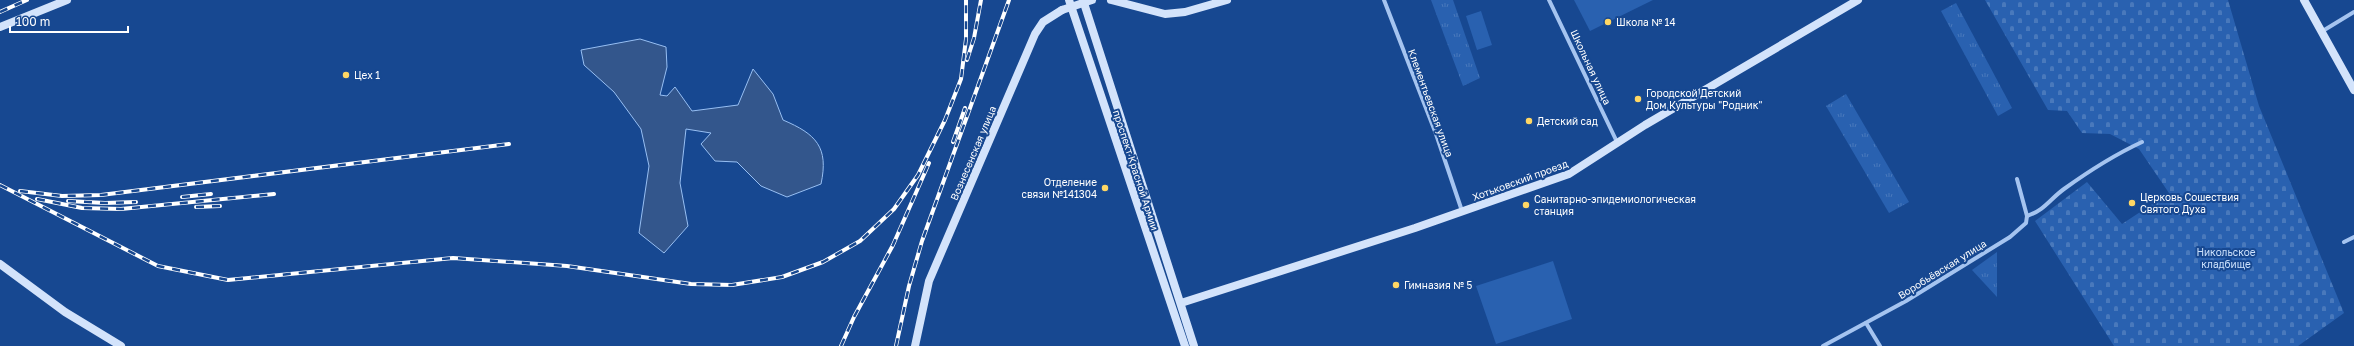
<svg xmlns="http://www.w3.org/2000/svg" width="2354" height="346" font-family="'Golos Text',sans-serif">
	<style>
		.grass { fill: url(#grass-tufts) }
		.cemetery { fill: url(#cemetery-stones) }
		.pitch { fill: #2961b0 }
		.water { fill: #33568c; stroke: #97bff3 }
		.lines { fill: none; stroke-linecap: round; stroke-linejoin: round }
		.street { stroke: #a5c4f0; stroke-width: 4 }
		.secondary { stroke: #d3e3fb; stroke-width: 8 }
		.rail-casing { stroke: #fff; stroke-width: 4 }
		.rail { stroke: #174891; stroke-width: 2.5; stroke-dasharray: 8; stroke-linecap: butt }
		.secondary-bridge { stroke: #d3e3fb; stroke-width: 8 }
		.poi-dot { fill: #ffd764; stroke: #174891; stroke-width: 1.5 }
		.labels { text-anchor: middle; stroke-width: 4; stroke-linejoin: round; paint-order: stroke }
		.poi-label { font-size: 10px; fill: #fff; stroke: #174891; text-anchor: start }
		.street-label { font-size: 10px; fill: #fff; stroke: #174891 }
		.park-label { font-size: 10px; fill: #cbe0fb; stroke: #174891 }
	</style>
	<defs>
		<pattern id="grass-tufts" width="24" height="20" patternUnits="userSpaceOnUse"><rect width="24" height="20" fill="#2961b0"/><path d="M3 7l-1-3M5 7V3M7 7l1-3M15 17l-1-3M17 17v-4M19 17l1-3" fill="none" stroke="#4979bc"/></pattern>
		<pattern id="cemetery-stones" width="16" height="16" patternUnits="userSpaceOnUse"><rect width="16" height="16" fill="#2961b0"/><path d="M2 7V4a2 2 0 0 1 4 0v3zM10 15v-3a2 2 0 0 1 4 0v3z" fill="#4979bc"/></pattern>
	</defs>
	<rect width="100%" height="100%" fill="#174891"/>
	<g class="grass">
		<polygon points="1431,0 1453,0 1480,78 1463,86"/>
		<polygon points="1956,3 2012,108 1998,116 1941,11"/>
		<polygon points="1846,94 1909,202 1889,213 1826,106"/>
		<polygon points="1997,252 1997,297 1972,270"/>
	</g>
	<polygon class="cemetery" points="1985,0 2228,0 2259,106 2344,313 2298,346 2114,346 2035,221 2087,182 2122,224 2169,193 2139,149 2110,134 2082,133 2067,111 2048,110"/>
	<g class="pitch">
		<polygon points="1574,0 1653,0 1590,31"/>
		<polygon points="1481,11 1492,45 1477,50 1466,16"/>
		<polygon points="1553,261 1572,319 1496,344 1476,286"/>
	</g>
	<path class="water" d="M640,39L666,47L667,67L660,95L667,96L675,87L692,111L738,105L753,69L773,94L783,120C816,134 829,147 821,184L787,197L761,186L737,162L715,161L701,144L711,133L686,129L680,183L688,226L664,253L639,233L649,166L641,129L614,92L584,65L581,50Z"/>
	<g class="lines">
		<g class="street">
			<polyline points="1384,0 1436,134 1462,211"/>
			<polyline points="1549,0 1617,142"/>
			<polyline points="2321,32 2354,12"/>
			<path d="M2027,216C2045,210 2050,199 2064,189C2089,171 2114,155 2142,142"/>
			<polyline points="2344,242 2354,237"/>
			<polyline points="1866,323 1880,346"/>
			<polyline points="1823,346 1906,301 2010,237 2026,223 2027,216 2017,179"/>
		</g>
		<g class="secondary">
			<polyline points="1069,0 1185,346"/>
			<polyline points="1083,0 1194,346"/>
			<polyline points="1111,0 1165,14 1185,12 1227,0"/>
			<polyline points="2304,0 2354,90"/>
			<polyline points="0,27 67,0"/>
			<polyline points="0,264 65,312 121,346"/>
			<polyline points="1181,303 1415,228 1569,174 1645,125 1858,0"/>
			<polyline points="915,346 929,281 1035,34 1043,22 1062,10"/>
		</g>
		<g class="rail-casing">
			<g id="rail">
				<polyline points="0,12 27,0"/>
				<polyline points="967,60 974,38 981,0"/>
				<polyline points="953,142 965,108"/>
				<polyline points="0,185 158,266 228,280 453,258 567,266 691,284 732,285 782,277 823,262 860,241 894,209 918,175 945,120 961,79 966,39 966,0"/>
				<polyline points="20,191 62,196 101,195 509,144"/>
				<polyline points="182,197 211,194"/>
				<polyline points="37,199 82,208 121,209 274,194"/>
				<polyline points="68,201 105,203 136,202"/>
				<polyline points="196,207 220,206"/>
				<polyline points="841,346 854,317 893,245 929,163"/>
				<polyline points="896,346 909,286 922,241 1009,0"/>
			</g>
		</g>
		<use href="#rail" class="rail"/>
		<polyline class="secondary-bridge" points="1062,10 1092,0"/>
	</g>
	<g class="poi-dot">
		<circle cx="1608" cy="22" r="4"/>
		<circle cx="346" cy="75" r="4"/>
		<circle cx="1638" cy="99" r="4"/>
		<circle cx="1529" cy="121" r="4"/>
		<circle cx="1105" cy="188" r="4"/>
		<circle cx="2132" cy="203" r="4"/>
		<circle cx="1526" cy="205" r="4"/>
		<circle cx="1396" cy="285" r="4"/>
	</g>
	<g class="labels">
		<g class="poi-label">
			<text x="1616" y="26">Школа № 14</text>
			<text x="354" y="79">Цех 1</text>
			<text x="1646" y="97">Городской Детский<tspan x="1646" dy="12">Дом Культуры "Родник"</tspan></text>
			<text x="1537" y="125">Детский сад</text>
			<text x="1097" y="186" text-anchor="end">Отделение<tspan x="1097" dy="12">связи №141304</tspan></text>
			<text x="2140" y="201">Церковь Сошествия<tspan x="2140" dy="12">Святого Духа</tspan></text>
			<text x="1534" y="203">Санитарно-эпидемиологическая<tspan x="1534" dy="12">станция</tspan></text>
			<text x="1404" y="289">Гимназия № 5</text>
		</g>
		<g class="street-label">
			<text transform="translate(1591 67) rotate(65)" y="4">Школьная улица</text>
			<text transform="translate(1431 103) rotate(70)" y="4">Клементьевская улица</text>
			<text transform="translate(973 153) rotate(-67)" y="4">Вознесенская улица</text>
			<text transform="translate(1136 170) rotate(72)" y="4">проспект Красной Армии</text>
			<text transform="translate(1520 180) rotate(-20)" y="4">Хотьковский проезд</text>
			<text transform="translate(1942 269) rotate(-32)" y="4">Воробьёвская улица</text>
		</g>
		<g class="park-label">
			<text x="2226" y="256">Никольское<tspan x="2226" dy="12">кладбище</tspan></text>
		</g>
	</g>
	<path d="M10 26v6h118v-6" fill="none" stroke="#ffffff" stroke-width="2"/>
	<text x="16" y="26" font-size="12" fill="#ffffff" stroke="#174891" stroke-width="3" paint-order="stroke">100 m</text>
</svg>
